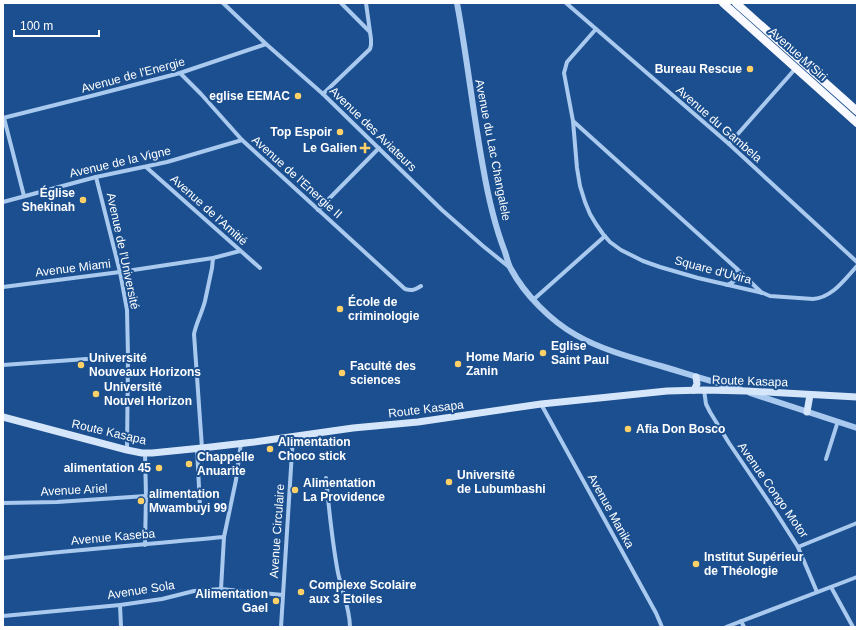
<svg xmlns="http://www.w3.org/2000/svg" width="860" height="630" font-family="Arial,sans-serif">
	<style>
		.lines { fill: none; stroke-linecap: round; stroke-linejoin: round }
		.minor { stroke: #a9c9ee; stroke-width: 4 }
		.tertiary { stroke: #a9c9ee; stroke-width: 6 }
		.secondary { stroke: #d6e6fa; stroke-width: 7 }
		.trunk { stroke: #f8faff; stroke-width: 8 }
		.poi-dot { fill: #ffd166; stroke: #1b4f8f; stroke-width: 1.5 }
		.labels { text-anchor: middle; stroke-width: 4; stroke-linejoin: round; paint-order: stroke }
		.street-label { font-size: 12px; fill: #fff; stroke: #1b4f8f }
		.poi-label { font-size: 12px; font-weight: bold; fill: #fff; stroke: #1b4f8f; text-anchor: start }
	</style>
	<rect width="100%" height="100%" fill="#1b4f8f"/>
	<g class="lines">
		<g class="minor">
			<polyline points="223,3 266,44 323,94 442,210 483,246 509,267"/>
			<polyline points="341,3 370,32"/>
			<polyline points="566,3 729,144 857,262"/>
			<path d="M596,29L567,62L564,73L573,121L577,168L580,186L585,202L590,214L596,224L603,234L610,242L621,250L643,261L660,267L698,278L763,293L770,296L813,299C832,298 845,279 857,266"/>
			<path d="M180,73L201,94L242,140L405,289C412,291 415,290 421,286"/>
			<polyline points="323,94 370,49 371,45 371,39 366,3"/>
			<polyline points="3,118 91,96 180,73 266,44"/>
			<polyline points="4,118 24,196"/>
			<polyline points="573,121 736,268 762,293"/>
			<polyline points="729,144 796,68"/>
			<polyline points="146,167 260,268"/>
			<polyline points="96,177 120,272 127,310 128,356 127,450"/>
			<polyline points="3,202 96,177 167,162 242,140"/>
			<polyline points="318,210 379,148"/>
			<path d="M727,285C735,282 739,277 737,269"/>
			<polyline points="3,287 120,272 213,258 240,251"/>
			<polyline points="533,300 605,236"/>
			<polyline points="3,365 128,356"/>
			<polyline points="704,390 706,404 710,412 729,443 773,508 798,547 857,523"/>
			<polyline points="541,404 656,613 662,627"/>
			<polyline points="197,448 200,507"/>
			<path d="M202,448L194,334C196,323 202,313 205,301L212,268L213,258"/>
			<polyline points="145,453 146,496 145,545"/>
			<polyline points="826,459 838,421"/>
			<path d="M326,478C329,510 332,541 338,573C342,591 350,609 350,627"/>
			<polyline points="3,503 57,502 146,496"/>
			<polyline points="798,547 817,592"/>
			<path d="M3,558C77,550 150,544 224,537"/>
			<polyline points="831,587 853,627"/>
			<polyline points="221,589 224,537 236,480 241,443"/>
			<polyline points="120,605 121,627"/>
			<polyline points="3,616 120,605 162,599 194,591 221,589 283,595"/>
			<polyline points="741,621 744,627"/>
			<polyline points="281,627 293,436"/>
			<polyline points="726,627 857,577"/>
		</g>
		<g class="tertiary">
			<path d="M457,3C467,57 473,113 483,167C488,196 494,224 505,252C507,258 508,264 511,269C525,295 551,321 576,335C602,350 633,358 661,366C688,374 713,382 740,389"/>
			<polyline points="750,393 857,428"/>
		</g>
		<g class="secondary">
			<polyline points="694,390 697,384 696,377"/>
			<polyline points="807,412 810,395"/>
			<polyline points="3,417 127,450 142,453 152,453 202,448 254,442 353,428 418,422 541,404 667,391 704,390 747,391 857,397"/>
		</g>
		<g class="trunk">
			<polyline points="723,3 857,123"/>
			<polyline points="736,3 857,111"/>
		</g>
	</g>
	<g class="poi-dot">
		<circle cx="750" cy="69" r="4"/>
		<circle cx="298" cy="96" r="4"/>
		<circle cx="340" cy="132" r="4"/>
		<path d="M363 142h4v4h4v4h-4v4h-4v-4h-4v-4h4z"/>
		<circle cx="83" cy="200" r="4"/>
		<circle cx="340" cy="309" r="4"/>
		<circle cx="543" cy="353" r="4"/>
		<circle cx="458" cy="364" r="4"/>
		<circle cx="81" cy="365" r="4"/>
		<circle cx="342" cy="373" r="4"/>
		<circle cx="96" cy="394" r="4"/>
		<circle cx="628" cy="429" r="4"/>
		<circle cx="270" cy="449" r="4"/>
		<circle cx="189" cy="464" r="4"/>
		<circle cx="159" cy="468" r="4"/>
		<circle cx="449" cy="482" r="4"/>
		<circle cx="295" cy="490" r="4"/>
		<circle cx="141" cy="501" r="4"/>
		<circle cx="696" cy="564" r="4"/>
		<circle cx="301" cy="592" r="4"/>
		<circle cx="276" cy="601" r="4"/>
	</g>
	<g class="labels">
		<g class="street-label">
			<text transform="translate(798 54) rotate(42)" y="4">Avenue M'Siri</text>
			<text transform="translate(133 75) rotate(-15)" y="4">Avenue de l'Energie</text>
			<text transform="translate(719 124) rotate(41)" y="4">Avenue du Gambela</text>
			<text transform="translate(373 129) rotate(44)" y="4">Avenue des Aviateurs</text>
			<text transform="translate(493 150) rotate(79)" y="4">Avenue du Lac Changalele</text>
			<text transform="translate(120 162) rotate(-13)" y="4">Avenue de la Vigne</text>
			<text transform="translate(297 177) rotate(42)" y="4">Avenue de l'Energie II</text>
			<text transform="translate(209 210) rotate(42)" y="4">Avenue de l'Amitié</text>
			<text transform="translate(123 251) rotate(78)" y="4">Avenue de l'Université</text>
			<text transform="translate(73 268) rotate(-7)" y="4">Avenue Miami</text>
			<text transform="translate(713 270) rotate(15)" y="4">Square d'Uvira</text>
			<text transform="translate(750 381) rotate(2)" y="4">Route Kasapa</text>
			<text transform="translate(426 409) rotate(-7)" y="4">Route Kasapa</text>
			<text transform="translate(109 432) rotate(13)" y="4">Route Kasapa</text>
			<text transform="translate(74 490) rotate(-3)" y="4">Avenue Ariel</text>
			<text transform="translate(773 490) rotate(55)" y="4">Avenue Congo Motor</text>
			<text transform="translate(611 511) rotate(61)" y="4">Avenue Manika</text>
			<text transform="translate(277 531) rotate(-86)" y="4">Avenue Circulaire</text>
			<text transform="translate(113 537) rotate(-5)" y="4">Avenue Kaseba</text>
			<text transform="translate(141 590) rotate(-9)" y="4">Avenue Sola</text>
		</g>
		<g class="poi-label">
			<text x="742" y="73" text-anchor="end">Bureau Rescue</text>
			<text x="290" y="100" text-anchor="end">eglise EEMAC</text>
			<text x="332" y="136" text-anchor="end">Top Espoir</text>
			<text x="357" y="152" text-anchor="end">Le Galien</text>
			<text x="75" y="197" text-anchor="end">Église<tspan x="75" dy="14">Shekinah</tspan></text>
			<text x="348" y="306">École de<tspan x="348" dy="14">criminologie</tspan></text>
			<text x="551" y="350">Eglise<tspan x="551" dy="14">Saint Paul</tspan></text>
			<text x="466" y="361">Home Mario<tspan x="466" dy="14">Zanin</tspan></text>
			<text x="89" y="362">Université<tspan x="89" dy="14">Nouveaux Horizons</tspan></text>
			<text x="350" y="370">Faculté des<tspan x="350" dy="14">sciences</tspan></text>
			<text x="104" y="391">Université<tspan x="104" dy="14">Nouvel Horizon</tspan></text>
			<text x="636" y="433">Afia Don Bosco</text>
			<text x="278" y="446">Alimentation<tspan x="278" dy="14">Choco stick</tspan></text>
			<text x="197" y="461">Chappelle<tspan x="197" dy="14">Anuarite</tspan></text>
			<text x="151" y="472" text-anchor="end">alimentation 45</text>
			<text x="457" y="479">Université<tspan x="457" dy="14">de Lubumbashi</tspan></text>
			<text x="303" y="487">Alimentation<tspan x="303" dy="14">La Providence</tspan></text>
			<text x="149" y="498">alimentation<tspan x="149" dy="14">Mwambuyi 99</tspan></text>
			<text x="704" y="561">Institut Supérieur<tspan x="704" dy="14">de Théologie</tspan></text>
			<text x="309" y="589">Complexe Scolaire<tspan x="309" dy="14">aux 3 Etoiles</tspan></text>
			<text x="268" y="598" text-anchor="end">Alimentation<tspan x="268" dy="14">Gael</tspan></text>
		</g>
	</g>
	<rect width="860" height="630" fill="none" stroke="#ffffff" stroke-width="8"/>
	<path d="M14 30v6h85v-6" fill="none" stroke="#ffffff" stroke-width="2"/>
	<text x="20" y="30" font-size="12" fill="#ffffff" stroke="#1b4f8f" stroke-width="3" paint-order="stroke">100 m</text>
</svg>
